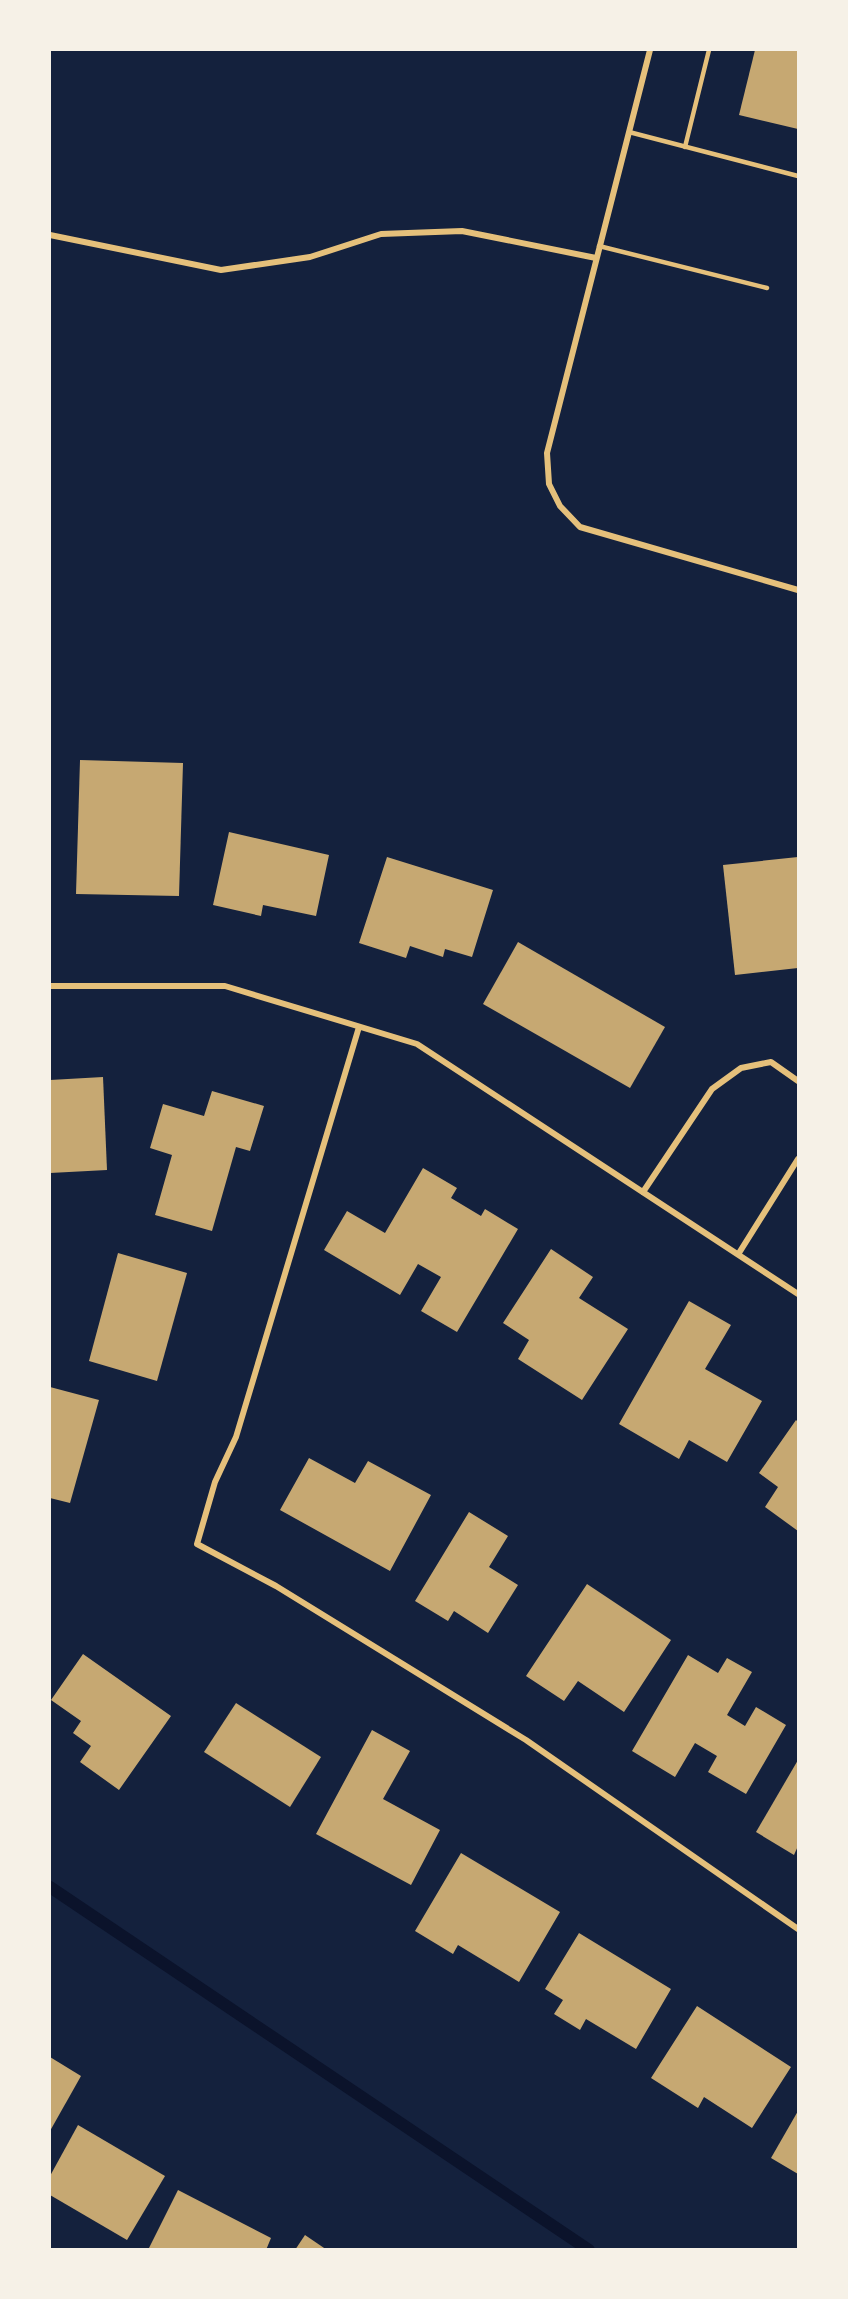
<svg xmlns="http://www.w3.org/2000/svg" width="848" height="2299" font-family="'Archivo Narrow',sans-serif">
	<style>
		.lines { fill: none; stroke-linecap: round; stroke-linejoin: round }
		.stream { stroke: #0b132b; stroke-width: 12 }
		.building { fill: #c6a872 }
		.service { stroke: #e5c07b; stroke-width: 4.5 }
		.minor { stroke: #e5c07b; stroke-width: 6 }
	</style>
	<rect width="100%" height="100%" fill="#14213d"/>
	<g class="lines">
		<polyline class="stream" points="50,1887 589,2250"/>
	</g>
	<g class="building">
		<polygon points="755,50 798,50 798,129 739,115"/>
		<polygon points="80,760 183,763 179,896 76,894"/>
		<polygon points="229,832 329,855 316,916 263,905 261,916 213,905"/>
		<polygon points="387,857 493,890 472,957 445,949 443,957 410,946 406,958 359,943"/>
		<polygon points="798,857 798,968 735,975 723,865"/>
		<polygon points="518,942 665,1027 630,1088 483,1004"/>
		<polygon points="103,1077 107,1170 50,1173 50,1080"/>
		<polygon points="212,1091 264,1106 250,1151 236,1147 212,1231 155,1215 172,1155 150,1148 163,1104 204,1116"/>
		<polygon points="423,1168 457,1188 451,1198 481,1216 485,1209 518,1229 457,1332 421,1311 441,1277 418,1264 400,1295 324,1250 347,1211 385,1233"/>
		<polygon points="551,1249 593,1277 579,1298 628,1329 582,1400 518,1359 529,1340 503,1323"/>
		<polygon points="118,1253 187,1273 157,1381 89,1361"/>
		<polygon points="689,1301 731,1325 705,1369 762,1401 727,1462 689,1440 679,1459 619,1424"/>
		<polygon points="50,1387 99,1400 70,1503 50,1498"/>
		<polygon points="796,1420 798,1422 798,1531 765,1507 778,1487 759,1473"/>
		<polygon points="309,1458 355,1483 368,1461 431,1495 390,1571 280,1510"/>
		<polygon points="469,1512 508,1536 489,1567 518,1585 488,1633 454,1611 448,1621 415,1601"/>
		<polygon points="587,1584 671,1640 624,1712 578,1681 564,1701 526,1676"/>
		<polygon points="83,1654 171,1716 119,1790 80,1762 91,1746 73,1733 81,1721 51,1700"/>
		<polygon points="688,1655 718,1673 727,1658 752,1672 727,1715 745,1726 756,1707 786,1725 746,1794 708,1772 717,1756 695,1743 675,1777 632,1751"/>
		<polygon points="236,1703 321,1757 290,1807 204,1752"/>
		<polygon points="372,1730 410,1751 383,1799 440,1830 411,1885 316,1834"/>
		<polygon points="798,1760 798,1846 794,1855 756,1832"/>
		<polygon points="461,1853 560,1912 519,1982 458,1945 453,1954 415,1931"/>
		<polygon points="579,1933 671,1989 636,2049 586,2019 580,2030 554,2014 563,2000 545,1989"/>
		<polygon points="697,2006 791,2067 752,2128 704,2097 698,2108 651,2078"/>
		<polygon points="50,2057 81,2076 50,2131"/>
		<polygon points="798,2111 798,2174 771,2158"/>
		<polygon points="78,2125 165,2176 127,2240 50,2195 50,2176"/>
		<polygon points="178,2190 271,2238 266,2250 148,2250"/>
		<polygon points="305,2235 327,2250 295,2250"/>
	</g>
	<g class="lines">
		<g class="service">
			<polyline points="629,132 798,176"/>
			<polyline points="685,147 709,50"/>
			<polyline points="599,246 767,288"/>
		</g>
		<g class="minor">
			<polyline points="650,50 547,453 549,484 560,506 580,527 798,590"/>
			<polyline points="50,235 221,270 310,257 381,234 462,231 596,258"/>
			<polyline points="50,986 225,986 417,1044 798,1294"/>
			<polyline points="359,1027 236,1437 215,1482 197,1544 276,1586 526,1740 798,1929"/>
			<polyline points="643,1192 712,1089 741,1068 771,1062 798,1081"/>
			<polyline points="739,1253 798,1159"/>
		</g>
	</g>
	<rect width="848" height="2299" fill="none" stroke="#f6f1e7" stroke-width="102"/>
</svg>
